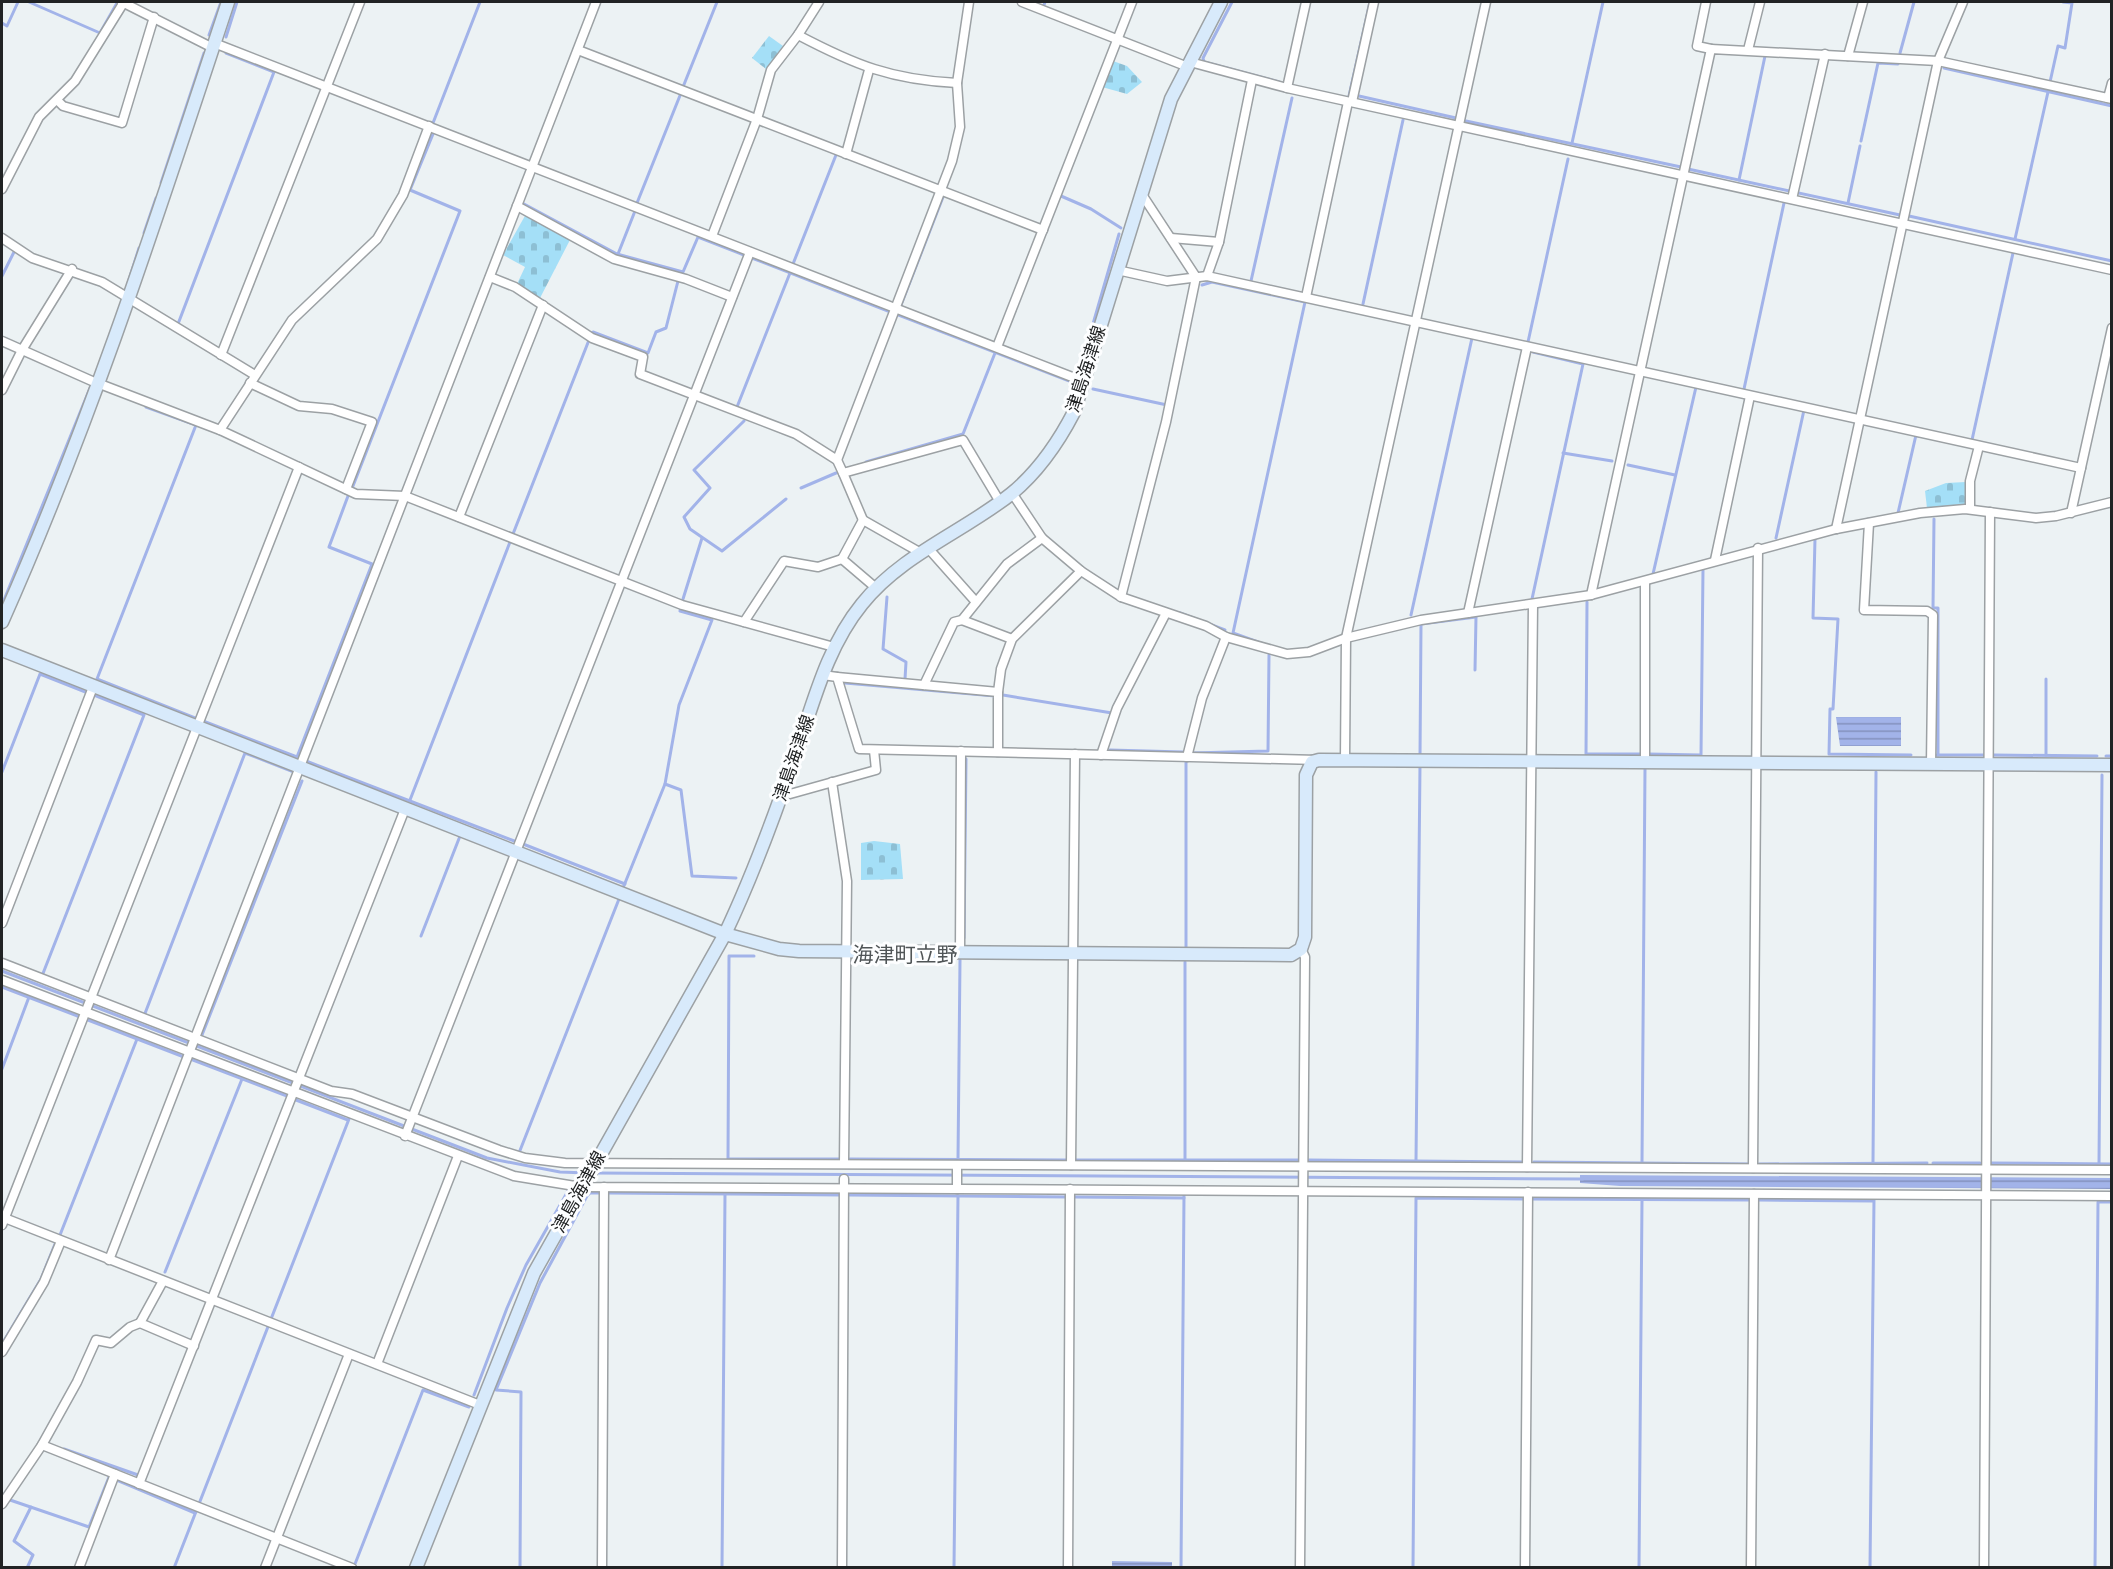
<svg xmlns="http://www.w3.org/2000/svg" width="2113" height="1569" font-family="Poppins,'Noto Sans JP',sans-serif">
	<style>
		.cemetery { fill: url(#cemetery-stones) }
		.water { fill: url(#water-rules) }
		.lines { fill: none; stroke-linecap: round; stroke-linejoin: round }
		.stream { stroke: #a2b3e9; stroke-width: 3 }
		.street-casing { stroke: #9ca1a4; stroke-width: 11 }
		.secondary-casing { stroke: #9ca1a4; stroke-width: 15 }
		.street { stroke: #fff; stroke-width: 8 }
		.secondary { stroke: #d8eafb; stroke-width: 12 }
		.labels { text-anchor: middle; stroke-width: 6; stroke-linejoin: round; paint-order: stroke }
		.street-label { font-size: 18px; fill: #212324; stroke: #fdfeff }
		.quarter-label { font-size: 21px; fill: #505557; stroke: #fdfeff }
	</style>
	<defs>
		<pattern id="cemetery-stones" width="16" height="16" patternUnits="userSpaceOnUse" patternTransform="scale(1.5)"><rect width="16" height="16" fill="#a4dff7"/><path d="M2 7V4a2 2 0 0 1 4 0v3zM10 15v-3a2 2 0 0 1 4 0v3z" fill="#8dbfd4"/></pattern>
		<pattern id="water-rules" width="6" height="5" patternUnits="userSpaceOnUse" patternTransform="scale(1.5)"><rect width="6" height="5" fill="#a2b3e9"/><path d="M0 2.5h6" fill="none" stroke="#8491bd"/></pattern>
	</defs>
	<rect width="100%" height="100%" fill="#ecf2f4"/>
	<g class="cemetery">
		<polygon points="769,36 783,46 766,69 752,58"/>
		<polygon points="1113,61 1127,66 1142,82 1127,94 1102,87"/>
		<polygon points="526,214 571,238 539,300 517,284 525,267 503,255"/>
		<polygon points="1966,482 1967,504 1927,508 1925,491 1946,483"/>
		<polygon points="874,841 900,844 903,879 861,880 861,843"/>
	</g>
	<g class="water">
		<polygon points="1836,717 1901,717 1901,746 1840,746"/>
		<polygon points="1580,1175 2111,1178 2112,1189 1620,1186 1580,1183"/>
		<polygon points="1112,1561 1172,1562 1172,1567 1112,1567"/>
	</g>
	<g class="lines">
		<g class="stream">
			<polyline points="29,2 100,33 117,3"/>
			<polyline points="1232,2 1203,58 1204,62 1279,82"/>
			<polyline points="1044,5 1045,2"/>
			<polyline points="2,23 7,26 18,2"/>
			<polyline points="209,35 221,2"/>
			<polyline points="226,37 237,2"/>
			<polyline points="1900,53 1914,2"/>
			<polyline points="1944,68 2112,106"/>
			<polyline points="2050,82 2058,46 2065,48 2072,3 2063,2"/>
			<polyline points="683,87 717,2"/>
			<polyline points="1349,96 1370,2"/>
			<polyline points="1359,96 1456,118"/>
			<polyline points="1466,121 1681,167"/>
			<polyline points="433,123 480,2"/>
			<polyline points="1861,141 1878,63 1898,64"/>
			<polyline points="1572,143 1603,2"/>
			<polyline points="1688,169 1900,215"/>
			<polyline points="1739,180 1765,56"/>
			<polyline points="161,183 204,53"/>
			<polyline points="1061,196 1091,209 1121,228"/>
			<polyline points="637,203 681,93"/>
			<polyline points="1848,203 1860,146"/>
			<polyline points="524,204 617,254 683,272 698,237 744,255"/>
			<polyline points="1909,216 2112,261"/>
			<polyline points="144,233 156,198"/>
			<polyline points="2015,239 2048,92"/>
			<polyline points="618,254 635,211"/>
			<polyline points="752,258 888,311"/>
			<polyline points="793,264 836,155"/>
			<polyline points="2,276 14,252"/>
			<polyline points="1251,281 1292,98"/>
			<polyline points="128,283 139,248"/>
			<polyline points="1202,285 1212,282 1305,302 1233,633 1269,646"/>
			<polyline points="1363,304 1403,120"/>
			<polyline points="901,305 943,197"/>
			<polyline points="896,314 1072,382"/>
			<polyline points="178,324 274,72 226,53"/>
			<polyline points="1093,324 1119,234"/>
			<polyline points="591,334 593,332 648,353 656,332 666,328 678,281"/>
			<polyline points="1528,342 1568,159"/>
			<polyline points="1078,374 1088,341"/>
			<polyline points="1093,389 1167,405"/>
			<polyline points="1744,389 1784,203"/>
			<polyline points="146,407 196,425 97,679 195,718"/>
			<polyline points="737,407 790,273"/>
			<polyline points="744,421 694,470 710,488 684,517 690,529 722,551 786,499"/>
			<polyline points="1972,440 2013,253"/>
			<polyline points="1563,453 1612,461"/>
			<polyline points="866,462 963,434 995,353"/>
			<polyline points="1628,465 1675,475"/>
			<polyline points="353,486 460,211 410,190 433,134"/>
			<polyline points="801,488 836,473"/>
			<polyline points="1898,513 1916,435 1918,436"/>
			<polyline points="1934,519 1933,608 1938,608 1938,755"/>
			<polyline points="513,534 589,340"/>
			<polyline points="1776,538 1804,410 1801,410"/>
			<polyline points="1815,539 1813,618 1838,619 1833,709 1830,709 1829,754 1911,755"/>
			<polyline points="1653,574 1696,387"/>
			<polyline points="887,597 883,649 906,662 905,679"/>
			<polyline points="683,599 702,538"/>
			<polyline points="1532,599 1583,364 1533,352"/>
			<polyline points="1587,602 1586,754 1641,754"/>
			<polyline points="2,605 90,388"/>
			<polyline points="1180,613 1225,630"/>
			<polyline points="1411,615 1472,338"/>
			<polyline points="2046,679 2046,755"/>
			<polyline points="845,683 995,696"/>
			<polyline points="1003,695 1112,713"/>
			<polyline points="203,721 297,757 372,564 329,547 348,496"/>
			<polyline points="1110,750 1183,752"/>
			<polyline points="1192,753 1268,751 1269,655"/>
			<polyline points="1648,754 1701,755 1703,569"/>
			<polyline points="1937,755 1984,755"/>
			<polyline points="1994,755 2097,756"/>
			<polyline points="1420,756 1421,624 1476,617 1475,670"/>
			<polyline points="2106,756 2112,756"/>
			<polyline points="306,761 517,842"/>
			<polyline points="2,772 40,674 88,693"/>
			<polyline points="665,784 681,790 692,876 736,878"/>
			<polyline points="410,800 510,542"/>
			<polyline points="523,844 625,884"/>
			<polyline points="623,888 665,784 679,705 712,620 680,611 681,608"/>
			<polyline points="421,936 460,836"/>
			<polyline points="964,938 966,759"/>
			<polyline points="1186,949 1186,762"/>
			<polyline points="754,956 729,956 728,1159 840,1159"/>
			<polyline points="2,971 487,1158 560,1172 587,1173"/>
			<polyline points="42,976 144,715 94,695"/>
			<polyline points="2,987 80,1017"/>
			<polyline points="144,1016 245,753 294,772"/>
			<polyline points="88,1020 184,1057"/>
			<polyline points="202,1035 302,781"/>
			<polyline points="193,1060 287,1096"/>
			<polyline points="2,1069 29,997"/>
			<polyline points="296,1100 348,1120"/>
			<polyline points="519,1153 619,899"/>
			<polyline points="850,1159 1068,1160"/>
			<polyline points="958,1159 960,960"/>
			<polyline points="1076,1160 1298,1160"/>
			<polyline points="1185,1160 1185,962"/>
			<polyline points="1309,1160 1523,1162"/>
			<polyline points="1416,1161 1420,765"/>
			<polyline points="1534,1162 1749,1164"/>
			<polyline points="1873,1162 1876,772"/>
			<polyline points="1642,1163 1645,768"/>
			<polyline points="1933,1163 1980,1163"/>
			<polyline points="1991,1163 2112,1164"/>
			<polyline points="1759,1164 1927,1163"/>
			<polyline points="2099,1164 2102,775"/>
			<polyline points="594,1173 1583,1179"/>
			<polyline points="608,1193 840,1195"/>
			<polyline points="849,1195 1067,1197"/>
			<polyline points="1075,1197 1184,1198"/>
			<polyline points="1532,1199 1750,1200"/>
			<polyline points="1758,1200 1873,1201"/>
			<polyline points="60,1235 137,1039"/>
			<polyline points="165,1272 242,1079"/>
			<polyline points="2,1344 41,1279 55,1244"/>
			<polyline points="474,1395 507,1308 526,1265 568,1191"/>
			<polyline points="64,1449 138,1475"/>
			<polyline points="119,1481 195,1513"/>
			<polyline points="10,1500 89,1527 109,1477"/>
			<polyline points="355,1564 423,1390 469,1407"/>
			<polyline points="27,1568 33,1555 14,1541 31,1507"/>
			<polyline points="174,1568 349,1119"/>
			<polyline points="520,1568 521,1392 496,1390 540,1283 587,1196 590,1193 600,1193"/>
			<polyline points="722,1568 725,1194"/>
			<polyline points="954,1568 958,1196"/>
			<polyline points="1181,1568 1184,1195"/>
			<polyline points="1413,1568 1416,1198 1525,1199"/>
			<polyline points="1639,1568 1642,1200"/>
			<polyline points="1870,1568 1874,1199"/>
			<polyline points="2095,1568 2098,1202 2112,1202"/>
		</g>
		<g class="street-casing">
			<g id="street">
				<polyline points="122,2 213,48"/>
				<polyline points="1022,2 1188,67"/>
				<polyline points="1706,2 1697,46 1711,49"/>
				<path d="M798,35C855,65 892,80 957,83"/>
				<polyline points="214,43 1085,382"/>
				<polyline points="578,50 1043,230"/>
				<polyline points="1748,50 1760,2"/>
				<polyline points="1848,56 1863,2"/>
				<polyline points="1190,62 1287,88 2112,270"/>
				<polyline points="1287,88 1306,2"/>
				<polyline points="2108,98 2112,83"/>
				<polyline points="58,101 63,106 122,123 154,17"/>
				<polyline points="1352,102 1374,2"/>
				<polyline points="846,154 869,70"/>
				<polyline points="2,189 39,117 75,81 124,2"/>
				<polyline points="1792,199 1825,54"/>
				<polyline points="517,206 614,259 686,279 732,297"/>
				<polyline points="712,236 757,119 771,70 798,35 819,2"/>
				<polyline points="2,238 32,258 102,282 255,375"/>
				<polyline points="1171,238 1219,242"/>
				<polyline points="1117,270 1167,281 1207,276 2081,468"/>
				<polyline points="1207,276 1219,242 1252,80"/>
				<polyline points="490,277 515,287 592,338 643,357 640,374 796,434 837,460 843,473 963,440 1000,502"/>
				<polyline points="1306,297 1348,102"/>
				<polyline points="2,341 92,381 220,430 356,494 405,496 682,605 834,647"/>
				<polyline points="997,347 1132,2"/>
				<polyline points="221,355 360,2"/>
				<polyline points="250,383 299,406 332,409 372,422 346,489"/>
				<polyline points="2,390 22,350 72,269"/>
				<polyline points="220,430 292,320 377,239 403,195 429,126"/>
				<polyline points="837,460 952,161 960,127 957,83 969,2"/>
				<polyline points="843,473 863,520 921,553"/>
				<polyline points="1012,493 1042,538 1081,571 1121,597 1206,626 1226,637 1287,654 1309,652 1346,638 1421,620 1591,595 1836,529 1920,513 1965,509 2036,518 2056,516 2112,502"/>
				<polyline points="1970,509 1970,481 1979,446"/>
				<polyline points="2071,513 2112,328"/>
				<polyline points="459,517 543,305"/>
				<polyline points="863,520 842,559 876,588"/>
				<polyline points="1869,523 1864,610 1927,611 1933,615 1931,764"/>
				<polyline points="1836,529 1938,61 1963,2"/>
				<polyline points="928,548 976,602"/>
				<polyline points="1715,560 1750,396"/>
				<polyline points="1645,582 1645,762"/>
				<polyline points="1591,595 1711,49 1938,61 2112,99"/>
				<polyline points="1121,597 1166,422 1196,277 1141,193"/>
				<polyline points="1468,613 1527,347"/>
				<polyline points="962,620 1012,639"/>
				<polyline points="744,622 784,561 818,567 842,559"/>
				<polyline points="823,675 837,677 859,749 1318,760"/>
				<polyline points="837,677 998,692 998,752"/>
				<polyline points="924,685 954,622 962,620 1007,564 1042,538"/>
				<polyline points="998,692 1001,669 1012,639 1081,571"/>
				<polyline points="1101,755 1117,708 1166,613"/>
				<polyline points="1187,757 1202,698 1226,637"/>
				<polyline points="1345,759 1346,638 1486,2"/>
				<polyline points="832,782 847,881 844,1163"/>
				<polyline points="783,792 790,794 876,770 874,750"/>
				<polyline points="2,923 93,687"/>
				<polyline points="960,953 961,751"/>
				<polyline points="2,963 331,1091 352,1094 499,1150 525,1158 565,1163 2112,1170"/>
				<polyline points="2,980 514,1176 581,1187 957,1189 957,1165"/>
				<polyline points="405,1136 750,252"/>
				<polyline points="1071,1165 1075,754"/>
				<polyline points="1527,1167 1533,605"/>
				<polyline points="1753,1168 1758,548"/>
				<polyline points="957,1189 2112,1196"/>
				<polyline points="2,1217 480,1405"/>
				<polyline points="2,1225 299,467"/>
				<polyline points="109,1260 596,2"/>
				<polyline points="163,1281 140,1323 194,1346"/>
				<polyline points="2,1352 44,1282 61,1241"/>
				<polyline points="377,1364 458,1156"/>
				<polyline points="42,1445 352,1568"/>
				<polyline points="139,1484 405,809"/>
				<polyline points="2,1504 42,1445 77,1382 96,1340 111,1343 130,1327 140,1323"/>
				<polyline points="79,1568 115,1474"/>
				<polyline points="265,1568 349,1354"/>
				<polyline points="602,1568 604,1187"/>
				<polyline points="842,1568 844,1179"/>
				<polyline points="1068,1568 1070,1189"/>
				<polyline points="1300,1568 1305,957 1301,949"/>
				<polyline points="1525,1568 1528,1192"/>
				<polyline points="1751,1568 1754,1194"/>
				<polyline points="1984,1568 1990,512"/>
			</g>
		</g>
		<g class="secondary-casing">
			<g id="secondary">
				<path d="M2,622C92,420 159,211 228,2"/>
				<polyline points="2,650 725,934 779,949 799,951 1291,955 1301,949 1305,937 1306,775 1312,762 1319,760 2112,765"/>
				<path d="M416,1568L534,1273L725,934C753,875 775,815 796,753C814,701 827,647 862,604C901,555 963,532 1011,494C1039,471 1058,443 1074,412L1171,99L1221,2"/>
			</g>
		</g>
		<use href="#street" class="street"/>
		<use href="#secondary" class="secondary"/>
	</g>
	<g class="labels">
		<g class="street-label">
			<text transform="translate(1086 369) rotate(-72)" y="6">津島海津線</text>
			<text transform="translate(794 758) rotate(-71)" y="6">津島海津線</text>
			<text transform="translate(579 1192) rotate(-61)" y="6">津島海津線</text>
		</g>
		<g class="quarter-label">
			<text x="905" y="962">海津町立野</text>
		</g>
	</g>
	<rect width="2113" height="1569" fill="none" stroke="#212324" stroke-width="6"/>
</svg>
